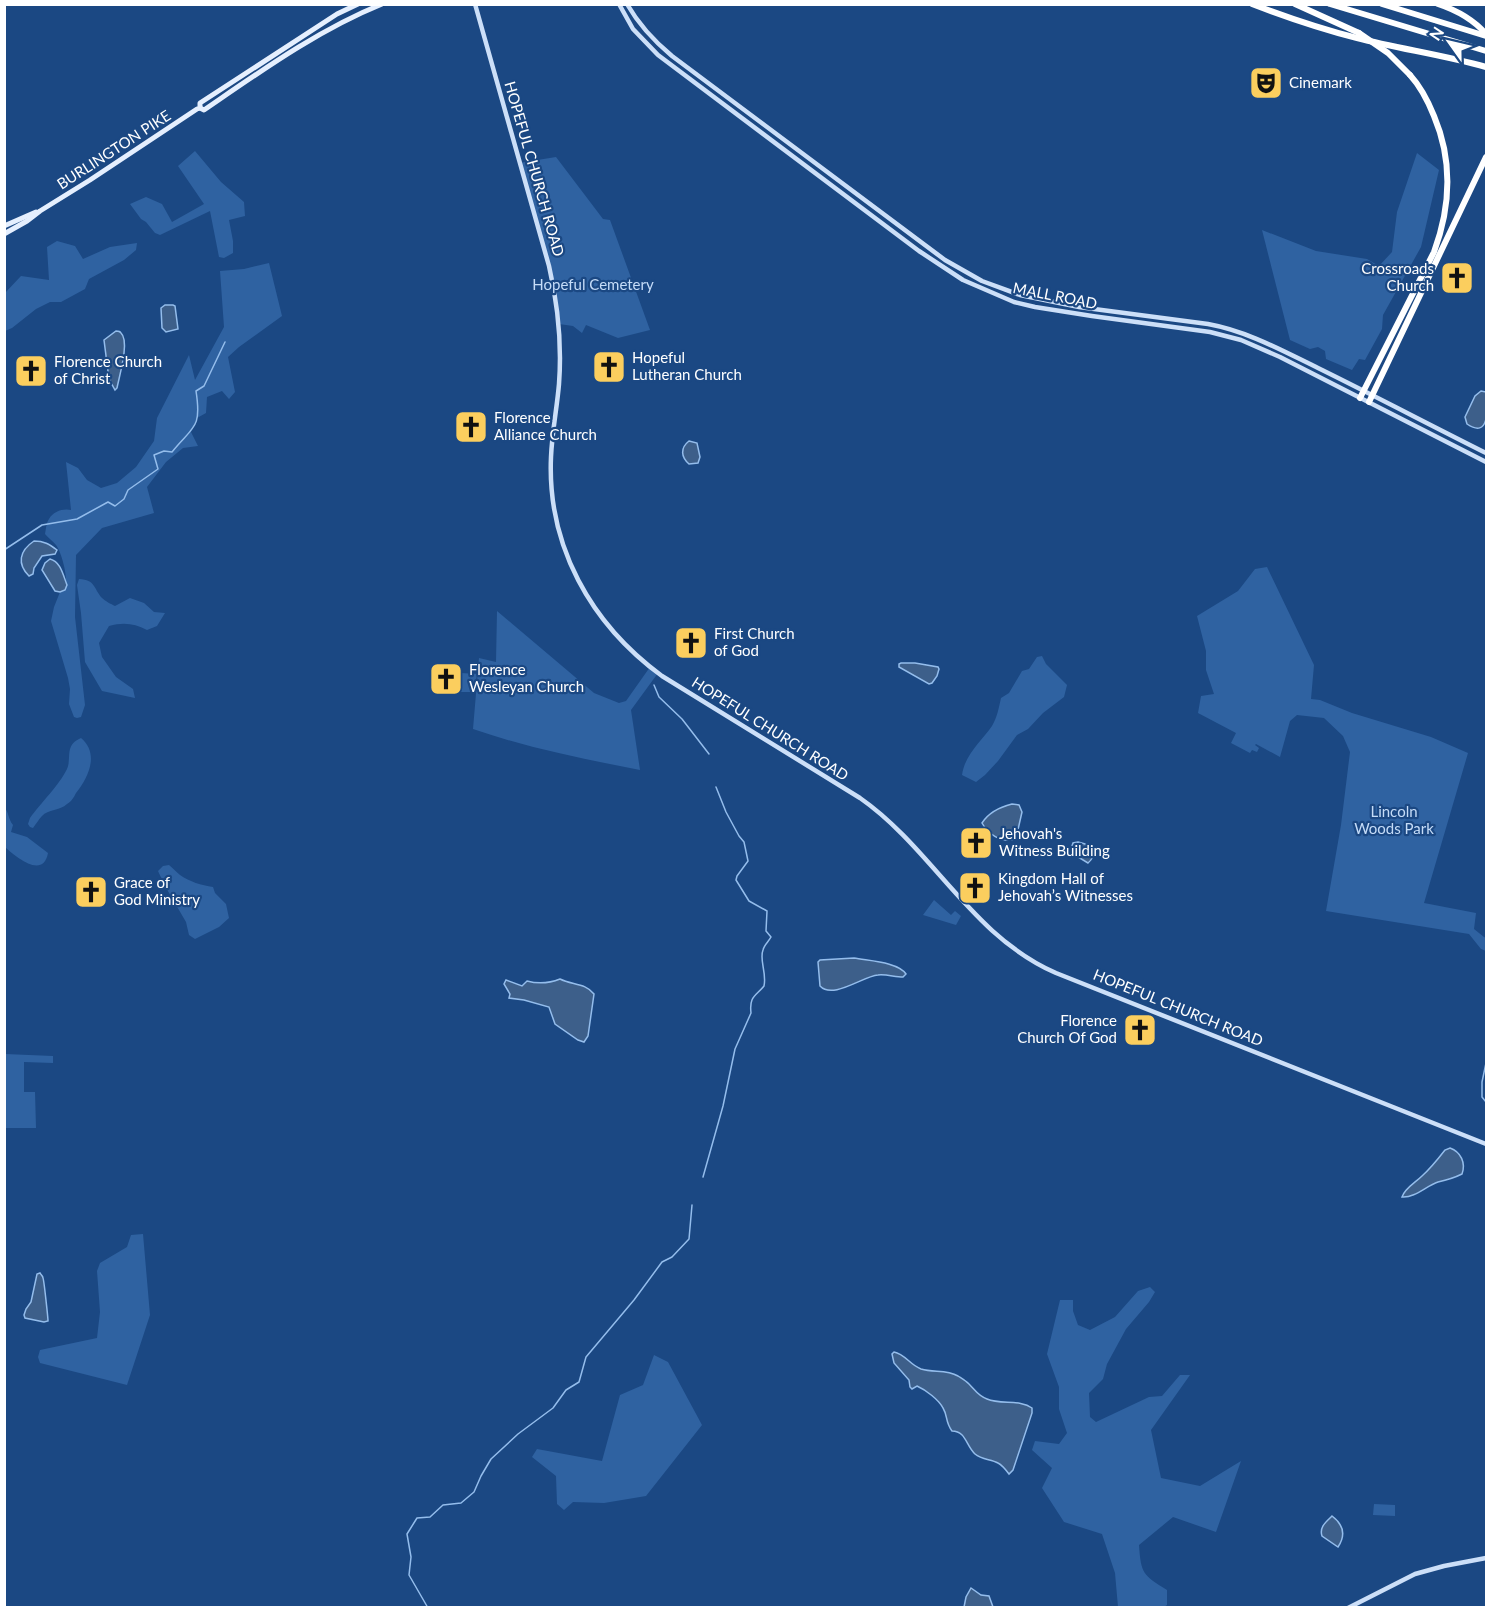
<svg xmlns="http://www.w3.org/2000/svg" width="1491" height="1612" font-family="Lato,sans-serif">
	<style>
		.green { fill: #2f62a1 }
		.water { fill: #3d5f8a; stroke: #94bdec; stroke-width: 1.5 }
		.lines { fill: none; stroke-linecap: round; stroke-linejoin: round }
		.stream { stroke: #94bdec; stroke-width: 1.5 }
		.secondary { stroke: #ccdff8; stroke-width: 4.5 }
		.primary { stroke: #e5effe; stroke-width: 5 }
		.highway { stroke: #fff; stroke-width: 6 }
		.highway-bridge { stroke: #fff; stroke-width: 6 }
		.labels { text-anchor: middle; stroke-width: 4.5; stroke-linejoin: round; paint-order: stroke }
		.poi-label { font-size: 15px; fill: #fff; stroke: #1b4883; text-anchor: start }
		.street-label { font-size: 15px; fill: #fff; stroke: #1b4883 }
		.park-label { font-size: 15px; fill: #c5dcf8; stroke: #1b4883 }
	</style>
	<rect width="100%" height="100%" fill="#1b4883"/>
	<g class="green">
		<polygon points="195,151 221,182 244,202 245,216 229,220 233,241 233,253 224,258 219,257 210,211 160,235 155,233 146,222 141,219 130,204 146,197 162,204 172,222 204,204 178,166"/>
		<polygon points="1417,153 1439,170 1421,247 1383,315 1382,329 1365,360 1359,359 1352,370 1326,359 1325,351 1318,347 1310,349 1290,340 1262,230 1316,251 1367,259 1379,266 1392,252 1397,212"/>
		<polygon points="556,157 603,219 610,220 650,330 618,338 586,325 582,333 573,326 559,324 554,289 519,163"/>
		<polygon points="57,241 75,246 83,259 110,247 137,243 136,250 124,260 89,279 85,289 61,302 50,302 36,309 12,328 5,331 5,293 21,276 49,280 47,247"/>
		<path d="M269,263L282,316L239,347L228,357L235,392L229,399L222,391L207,397L206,413L197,418L191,432L198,446L183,448L166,462L147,487L154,513L102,528L76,555L75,617L85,705L81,717L77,718L74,717L69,704L70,689L68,678L51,621L54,607L60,592L65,590C69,580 62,553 56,545C53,541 48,538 45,534C46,530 46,523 49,519C53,511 64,508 71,510L66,462L78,468L87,480L101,488L117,483L136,467L154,441L157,418L189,355L195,380L224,327L220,271L244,269Z"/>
		<polygon points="1267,567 1314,665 1311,699 1320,700 1352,713 1431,737 1468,753 1424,903 1476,913 1474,929 1484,937 1486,938 1486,951 1481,949 1469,934 1326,911 1341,825 1350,752 1343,736 1324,718 1297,715 1290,721 1280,757 1256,744 1255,745 1259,748 1257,752 1252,750 1250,753 1231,743 1236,733 1198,713 1201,696 1214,694 1206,670 1206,651 1197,616 1238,591 1255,569"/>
		<path d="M79,579C96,580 93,588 102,598C105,601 111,604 115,606L130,598L144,603L154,612L165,613L157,626L147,630C134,623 123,622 109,626L99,643L102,657L116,677L133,689L135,698L102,691L85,662L81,613L77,585Z"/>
		<path d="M497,611L594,693L619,703L626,701L650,667L658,673L631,710L640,770C584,759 528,748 473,729L479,658L496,662Z"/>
		<path d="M1042,656L1046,664L1067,685L1064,697L1043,713L1028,729L1017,735L998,761L985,775L976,782L962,775C965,754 981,742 992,726C997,718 999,707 1001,698L1009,693L1022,671L1029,669L1037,657Z"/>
		<polygon points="461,673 477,674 475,687 471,687 470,692 460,692"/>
		<path d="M81,738C100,754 88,778 76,793C74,797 71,802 67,804C60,811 48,809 42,816C39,819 36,824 33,828L30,827L28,824L30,818C40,804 60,784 67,769C72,758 64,745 81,738Z"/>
		<path d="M4,807C9,812 8,819 13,825L11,832L27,837L48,853C43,880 15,856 5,847Z"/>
		<path d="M169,865C173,868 176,872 180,875C190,882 201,885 213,887L215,893L226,904L229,918L219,927L195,939L189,935L186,922L165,886L158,871L163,866Z"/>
		<polygon points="934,900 951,915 955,911 961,916 956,925 923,915"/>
		<polygon points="5,1054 53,1056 53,1063 24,1062 24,1092 35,1092 36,1128 5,1128"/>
		<polygon points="143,1234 150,1315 127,1385 40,1363 38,1357 40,1350 97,1338 100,1312 97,1271 100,1263 127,1247 131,1235"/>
		<path d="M1150,1287L1155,1292L1149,1302L1126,1329L1107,1364L1103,1379L1089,1393L1090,1417L1096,1422L1149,1397L1162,1396L1180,1375H1190L1151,1430L1161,1478L1200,1486L1241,1461L1216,1532L1173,1517L1139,1545C1141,1574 1143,1575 1167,1590V1605L1164,1607H1118L1115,1573L1102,1534L1064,1522L1042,1488L1052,1468L1032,1450L1035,1441L1059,1444L1067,1433L1059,1409V1387L1047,1354L1060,1300H1073V1311L1078,1325L1090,1330L1115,1317L1138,1291Z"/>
		<polygon points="654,1355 668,1362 702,1425 646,1496 604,1503 573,1502 564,1510 557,1504 556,1476 532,1457 537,1449 602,1461 620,1395 643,1385"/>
		<polygon points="1374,1504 1395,1505 1395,1516 1373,1515"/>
	</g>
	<g class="water">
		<polygon points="165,305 173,305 175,306 178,329 166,332 162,328 161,308"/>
		<path d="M116,331C118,331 120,331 121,333C130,341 119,377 117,388L115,390L109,379L104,340Z"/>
		<path d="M1481,391L1486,392C1487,406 1491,440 1467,424L1465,417L1475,396Z"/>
		<path d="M689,441L697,443L700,457L698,463L689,464C681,457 680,448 689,441Z"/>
		<path d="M34,541C44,541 49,544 57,550L55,554L42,556L34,568L33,574L29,576C17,564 19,551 34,541Z"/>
		<path d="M50,559C61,562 63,575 67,585L65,590L60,592L55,591L42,570L45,563Z"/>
		<polygon points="901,663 915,663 938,667 939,669 937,676 932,683 929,684 899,667 899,664"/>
		<path d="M1012,804L1019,805L1022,812L1017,834L1013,840C1000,842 988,834 982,823C989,812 1000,807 1012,804Z"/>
		<path d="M1078,842L1085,844L1093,849C1094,854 1093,859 1088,863L1078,857L1072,846L1073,843Z"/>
		<path d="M854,958C869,961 898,962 906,974L903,977C895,977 886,974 878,975C863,976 833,1000 820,986L818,962L820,960Z"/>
		<path d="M560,979C572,985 586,983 594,994L588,1036L584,1042L578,1040L555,1024L549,1007L524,1000L509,998L510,994L504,984L506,980L522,986L527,981C538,984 550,983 560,979Z"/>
		<path d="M1450,1148C1461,1152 1466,1163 1462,1174C1454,1178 1447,1180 1438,1182C1426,1186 1415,1198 1402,1197C1405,1188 1415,1183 1422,1176C1431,1168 1438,1159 1445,1150Z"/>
		<path d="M40,1273C41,1275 43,1276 43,1278C44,1280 48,1318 48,1321L44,1322L25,1318L24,1315L26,1309L31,1302L37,1274Z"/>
		<path d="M894,1352C905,1354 910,1365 921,1369C934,1373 946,1369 958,1376C961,1378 966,1381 969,1384C975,1390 978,1396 987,1399C1001,1405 1020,1399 1032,1408V1413L1013,1470L1009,1474C1006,1470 1002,1465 998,1463C991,1459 982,1460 975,1454C966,1446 966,1431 952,1431C945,1422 948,1416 943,1408C939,1400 926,1390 917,1386L912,1389L910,1387L909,1380L894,1363L892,1354Z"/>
		<path d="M1332,1516C1344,1525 1346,1535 1338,1547L1322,1536C1319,1527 1326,1522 1332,1516Z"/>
		<polygon points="971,1588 981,1595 989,1596 993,1607 964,1607 966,1597"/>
	</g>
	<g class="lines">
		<g class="stream">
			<path d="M4,550L42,525L77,519L108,502L115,506L124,499L128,490L158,469L154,455L164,451L172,452C193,426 202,429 196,391L204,386L225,342"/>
			<polyline points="654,685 659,697 682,719 709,754"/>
			<polyline points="1486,1063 1482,1082 1482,1097 1486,1102"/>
			<path d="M703,1177L723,1106L735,1049L751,1013C749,996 756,996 764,986C767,973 759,960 763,950C764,945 769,941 771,937L766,931L767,911L749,901L736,880L737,876L748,861L744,842L739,836L726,812L716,787"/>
			<polyline points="428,1608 409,1575 411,1557 407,1534 417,1518 430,1517 443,1505 461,1503 474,1492 481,1476 491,1459 518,1434 553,1408 566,1390 579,1382 586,1357 634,1300 662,1262 672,1257 689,1239 692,1205"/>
		</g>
		<g class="secondary">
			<path d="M475,4L549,266C558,305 562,344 559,384C557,408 552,432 551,457C547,546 591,624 662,676L860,798C933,849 971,936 1056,973L1486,1144"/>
			<polyline points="619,4 633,29 658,55 919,251 963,280 1014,302 1035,307 1092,316 1210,332 1241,340 1280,357 1486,462"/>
			<path d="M627,4C639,25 654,41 672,56L945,260L982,281L1020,295L1079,307L1208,324C1247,331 1283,351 1318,368C1375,396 1430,425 1486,453"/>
			<polyline points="1348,1608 1415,1574 1444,1566 1486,1558"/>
		</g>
		<g class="primary">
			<path d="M200,108L204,110C261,71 318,30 382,4"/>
			<polyline points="4,226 36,212"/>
			<polyline points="4,234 27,221 40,211 90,180 197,109 200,108 200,103 337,14 358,4"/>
		</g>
		<g class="highway">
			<path d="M1252,4C1286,17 1321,29 1357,38C1400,49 1444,55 1486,67"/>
			<polyline points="1295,4 1359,33"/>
			<polyline points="1330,4 1486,51"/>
			<polyline points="1382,4 1486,36"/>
			<path d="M1438,4C1456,10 1473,19 1486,34"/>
			<path d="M1360,398L1434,252C1451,206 1453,161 1434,116C1428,101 1421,87 1410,75"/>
			<polyline points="1369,402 1486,157"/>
		</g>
		<polyline class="highway-bridge" points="1359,33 1388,53 1410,75"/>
	</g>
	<defs>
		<g id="theatre-square" transform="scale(1.725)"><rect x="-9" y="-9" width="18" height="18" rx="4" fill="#fbce5e" stroke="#1b4883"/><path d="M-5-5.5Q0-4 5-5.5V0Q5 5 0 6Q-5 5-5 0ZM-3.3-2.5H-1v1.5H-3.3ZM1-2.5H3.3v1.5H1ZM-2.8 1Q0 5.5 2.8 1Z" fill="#111"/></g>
		<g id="church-square" transform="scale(1.725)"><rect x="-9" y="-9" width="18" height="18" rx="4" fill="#fbce5e" stroke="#1b4883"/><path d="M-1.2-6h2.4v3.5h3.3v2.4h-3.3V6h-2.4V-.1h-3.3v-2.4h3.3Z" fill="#111"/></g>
	</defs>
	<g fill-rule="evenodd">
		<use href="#theatre-square" x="1266" y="83"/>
		<use href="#church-square" x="1457" y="278"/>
		<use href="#church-square" x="609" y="367"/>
		<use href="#church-square" x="31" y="371"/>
		<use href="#church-square" x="471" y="427"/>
		<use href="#church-square" x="691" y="643"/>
		<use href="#church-square" x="446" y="679"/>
		<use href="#church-square" x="976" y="843"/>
		<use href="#church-square" x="975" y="888"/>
		<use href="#church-square" x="91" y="892"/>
		<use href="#church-square" x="1140" y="1030"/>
	</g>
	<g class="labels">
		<g class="poi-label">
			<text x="1289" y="88">Cinemark</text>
			<text x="1434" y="274" text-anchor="end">Crossroads<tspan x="1434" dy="17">Church</tspan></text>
			<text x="632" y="363">Hopeful<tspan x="632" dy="17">Lutheran Church</tspan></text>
			<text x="54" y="367">Florence Church<tspan x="54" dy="17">of Christ</tspan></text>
			<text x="494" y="423">Florence<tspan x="494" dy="17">Alliance Church</tspan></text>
			<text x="714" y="639">First Church<tspan x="714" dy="17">of God</tspan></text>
			<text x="469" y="675">Florence<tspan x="469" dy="17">Wesleyan Church</tspan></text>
			<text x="999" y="839">Jehovah's<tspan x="999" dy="17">Witness Building</tspan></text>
			<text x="998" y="884">Kingdom Hall of<tspan x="998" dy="17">Jehovah’s Witnesses</tspan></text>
			<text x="114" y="888">Grace of<tspan x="114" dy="17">God Ministry</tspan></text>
			<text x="1117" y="1026" text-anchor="end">Florence<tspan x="1117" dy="17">Church Of God</tspan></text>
		</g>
		<g class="street-label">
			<text transform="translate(114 150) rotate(-33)" y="5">BURLINGTON PIKE</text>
			<text transform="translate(534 169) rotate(74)" y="5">HOPEFUL CHURCH ROAD</text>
			<text transform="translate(1055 296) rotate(11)" y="5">MALL ROAD</text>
			<text transform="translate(770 729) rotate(32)" y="5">HOPEFUL CHURCH ROAD</text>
			<text transform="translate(1178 1008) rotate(22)" y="5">HOPEFUL CHURCH ROAD</text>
		</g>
		<g class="park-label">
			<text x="593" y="290">Hopeful Cemetery</text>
			<text x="1394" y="817">Lincoln<tspan x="1394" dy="17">Woods Park</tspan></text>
		</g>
	</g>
	<rect width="1491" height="1612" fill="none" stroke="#ffffff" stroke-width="12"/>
	<g transform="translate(1449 42) rotate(304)" stroke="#1b4883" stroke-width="4.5" paint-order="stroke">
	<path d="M0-4.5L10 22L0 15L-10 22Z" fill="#ffffff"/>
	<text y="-9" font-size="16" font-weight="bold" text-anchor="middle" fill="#ffffff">N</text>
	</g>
</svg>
